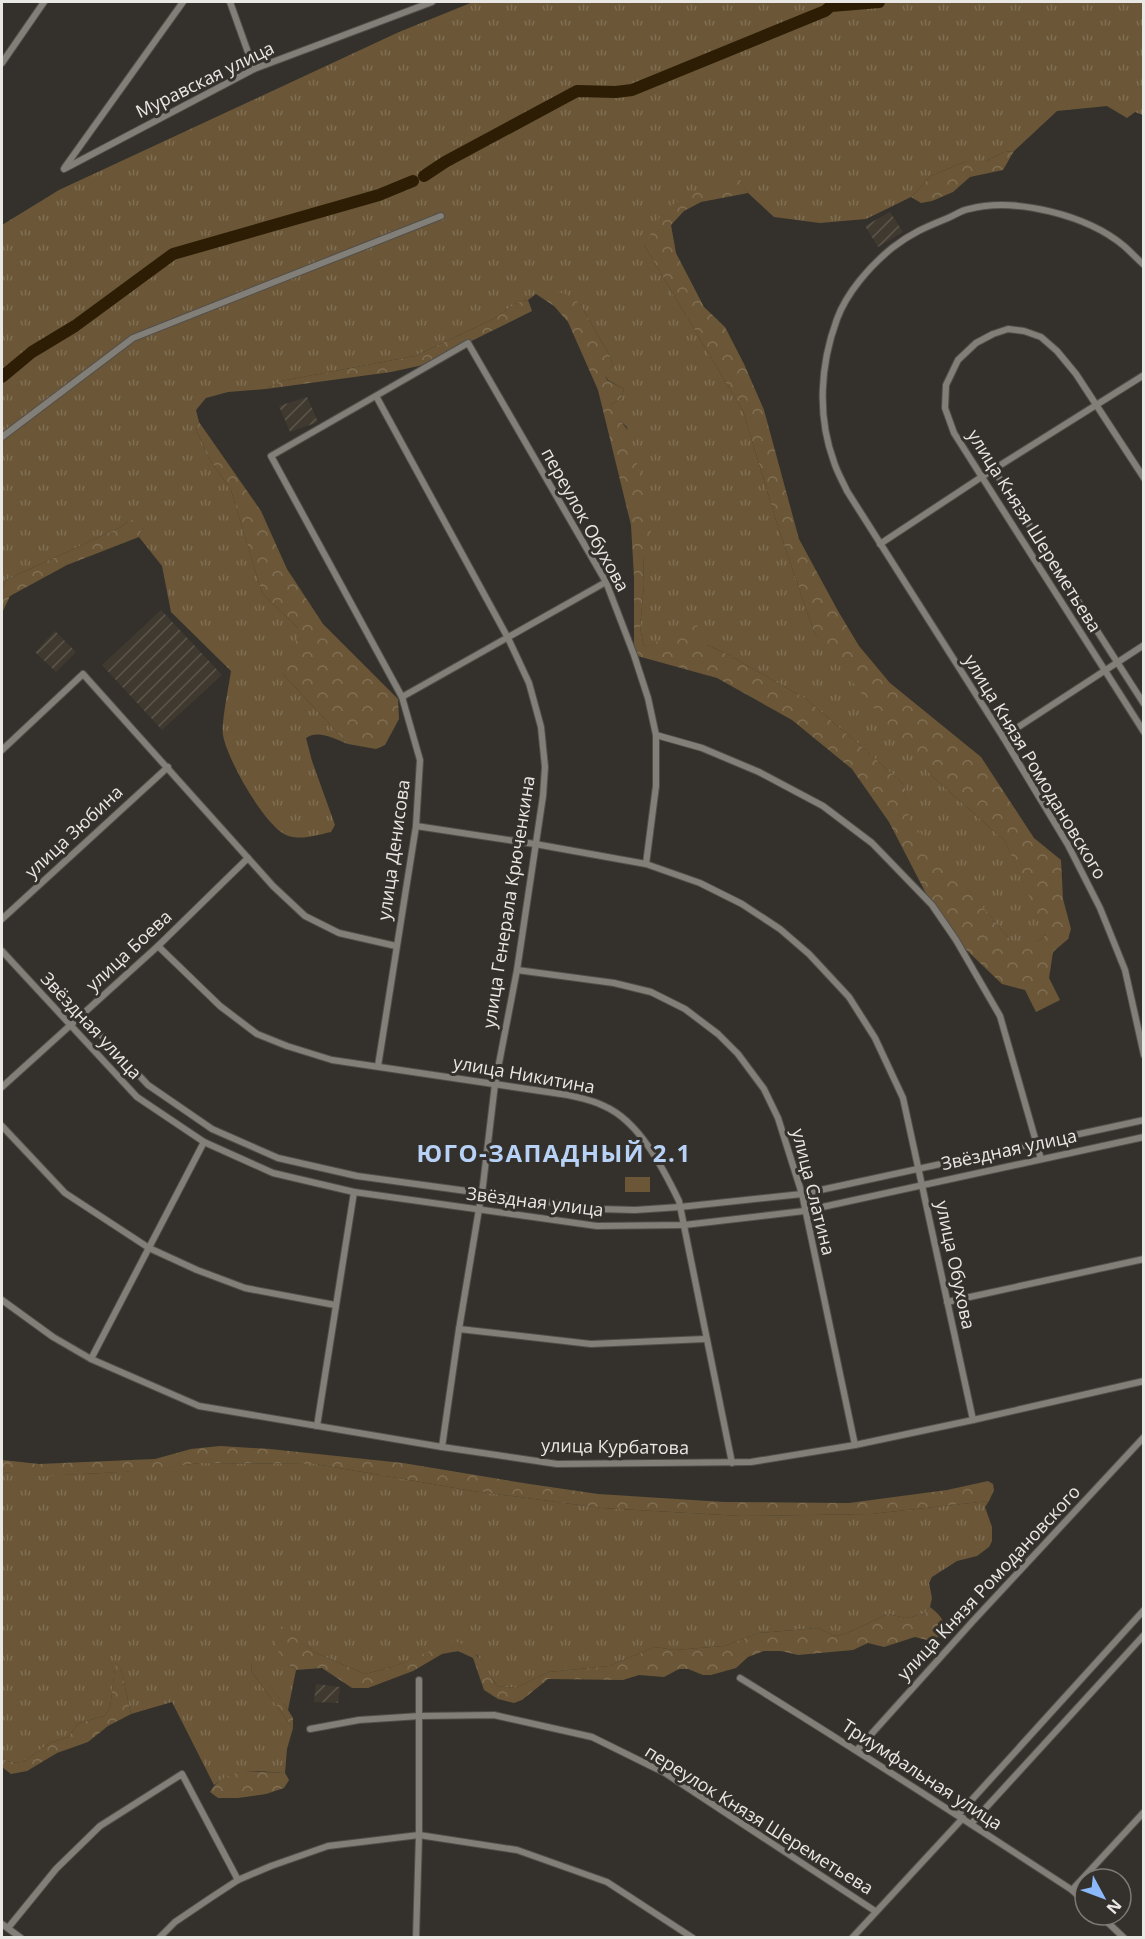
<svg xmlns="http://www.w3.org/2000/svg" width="1145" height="1939" font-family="'Open Sans',sans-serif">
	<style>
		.industrial { fill: url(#industrial-furrows) }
		.grass { fill: url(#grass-tufts) }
		.forest { fill: url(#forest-crowns) }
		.green { fill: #6b5737 }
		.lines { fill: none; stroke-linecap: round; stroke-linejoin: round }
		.river { stroke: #2c1d04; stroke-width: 12 }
		.street-casing { stroke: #524f4b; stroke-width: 8 }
		.street { stroke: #827f79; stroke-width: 6 }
		.labels { text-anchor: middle; stroke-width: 6; stroke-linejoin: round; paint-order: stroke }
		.street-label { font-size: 18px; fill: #eae8e4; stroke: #34312c }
		.district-label { font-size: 24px; font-weight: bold; letter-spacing: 1.5px; fill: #b7d1f7; stroke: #34312c }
	</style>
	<defs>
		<pattern id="industrial-furrows" width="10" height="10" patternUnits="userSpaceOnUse" patternTransform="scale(1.5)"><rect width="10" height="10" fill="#40392f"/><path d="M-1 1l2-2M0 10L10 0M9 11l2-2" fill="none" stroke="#5c564d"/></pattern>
		<pattern id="grass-tufts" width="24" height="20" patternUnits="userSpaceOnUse" patternTransform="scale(1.5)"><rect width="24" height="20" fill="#6b5737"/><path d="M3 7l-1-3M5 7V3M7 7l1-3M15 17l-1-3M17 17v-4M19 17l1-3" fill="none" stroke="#806f54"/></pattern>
		<pattern id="forest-crowns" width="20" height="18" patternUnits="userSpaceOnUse" patternTransform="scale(1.5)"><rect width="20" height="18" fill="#6b5737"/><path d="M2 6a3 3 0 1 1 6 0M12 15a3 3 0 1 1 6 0" fill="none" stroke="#806f54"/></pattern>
	</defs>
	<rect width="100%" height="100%" fill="#34312c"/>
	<g class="industrial">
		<polygon points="890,212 903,232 878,247 865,226"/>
		<polygon points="307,397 318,422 290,432 279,406"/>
		<polygon points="161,610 222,675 162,730 102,665"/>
		<polygon points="55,631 76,652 56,672 35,652"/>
		<polygon points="316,1684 340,1687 338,1703 314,1702"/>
	</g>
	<g class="grass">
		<path d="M473,2H1143V115L1135,112L1127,118L1107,106L1057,111L1014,151L1004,152L986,161H967L931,176L911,197L866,219L820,223L774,217L748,193L739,179L661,216L651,236L644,245L743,411L779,530L814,632L933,777L1005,841L1047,934L1037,942H1012L908,819L903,784L861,746L806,699L727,654L707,645L669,638L644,647L640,627L644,585L643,553L627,427L613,414L611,404L621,399L624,389L608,380L603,372L613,366L610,356L580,304L536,294L528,300L518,302L493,319L415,356L281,381L266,389L228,392L206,398L196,410L199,422L196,429L208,457L231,490L262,593L298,628V639L282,673L348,744C335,739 318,729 306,738L312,761L335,825L331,832C317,835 300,841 286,835C264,825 227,759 223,735C221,724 229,685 231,671L171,612L162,566L139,537L143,527L128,521L121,527L6,580L2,588V225L59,190L399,32Z"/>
		<path d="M199,1463L316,1464L473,1491L602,1508L741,1516L871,1514L989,1501L985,1507L992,1527V1541L989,1547L977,1556L957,1561L932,1577L929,1583L932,1598L930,1607L924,1614L906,1618L888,1614L845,1634L835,1636L818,1628L759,1633L724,1646L675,1650L655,1647L609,1666L549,1672L515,1688L497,1686L477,1655L454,1642L392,1667L365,1674L314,1652L284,1628L288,1665L296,1670L288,1710L252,1663L251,1671L293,1728L287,1749L285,1773C255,1771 239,1766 214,1785L172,1702L131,1714L121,1669L116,1662L110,1708L104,1716L79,1723L68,1737L50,1743L26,1760L17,1763L7,1761L2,1757V1472C68,1478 134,1472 199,1463Z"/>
	</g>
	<g class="forest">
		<polygon points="1014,151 1003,170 970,177 953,192 932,201 921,203 911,197 931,176 967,161 986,161 1004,152"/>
		<path d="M739,178L748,193L701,202L684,211L671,225L676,253L704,307L725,327L744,364L764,410L799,539L838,611L859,646L890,683L981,757L1034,838L1061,860L1063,899L1071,929L1068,939L1053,952L1049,978L1060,1000L1036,1012L1025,990L1002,984L956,940L932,905L889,822L852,769L792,720L717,678L634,655V577L631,525L598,390L568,322L554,306L536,294C555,290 565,290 580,304L610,356L613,366L604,372L607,380L624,389L621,399L611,404C614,418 626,424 631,436L652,536L651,546L643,553L644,585L640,627L644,647L697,625L707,645L727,654L806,699L861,746L903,784L909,819L1012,942H1037L1046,935L1005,841L933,777L861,693L814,632L779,530L743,411L644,245C651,236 654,225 660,217C677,194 714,187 739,178Z"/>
		<polygon points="528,300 532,311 423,365 391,372 266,389 281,381 415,356 493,319 518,302"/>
		<polygon points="199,422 261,511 287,569 323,624 398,699 399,719 385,745 376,749 348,744 282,673 277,664 298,639 298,628 262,593 231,490 208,457 196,429"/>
		<polygon points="138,519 143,527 139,537 67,565 10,596 2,613 2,588 6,580 121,527 128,521"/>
		<polygon points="220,1446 270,1449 403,1463 523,1483 598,1494 724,1502 849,1503 947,1490 988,1481 993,1484 994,1490 989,1501 871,1514 741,1516 602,1508 473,1491 316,1464 199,1463 142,1471 41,1476 2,1472 2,1460 39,1464 155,1459 191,1449"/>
		<path d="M930,1607C939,1614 946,1621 945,1633L931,1641L915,1637L884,1647L868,1643L853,1650L798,1655L781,1651H764L748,1657L736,1668L711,1675H703L688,1669H679L664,1677L639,1675L623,1680L548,1679L522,1700L514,1703L498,1699L484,1690L473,1658L458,1651L442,1654L413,1671L368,1688H352L322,1668L296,1670L288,1665L278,1651L273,1635L275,1626L284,1627L314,1652L365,1674L392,1667L454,1641C476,1646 486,1669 497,1686L515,1688L549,1672L609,1666L655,1647L675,1650L724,1646L759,1633L818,1628L835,1636L845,1634L888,1614L906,1618L924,1614Z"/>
		<polygon points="116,1660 121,1669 131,1714 108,1726 88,1742 57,1753 27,1771 11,1774 2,1767 2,1757 7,1761 17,1763 26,1760 50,1743 68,1737 79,1723 104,1716 110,1708"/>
		<polygon points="252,1662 288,1710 293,1718 293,1728 251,1671"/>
		<path d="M243,1771L285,1773L289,1780L284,1788L266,1794L238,1798H218L210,1792C217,1779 229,1775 243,1771Z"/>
	</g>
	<rect class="green" x="625" y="1177" width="25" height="15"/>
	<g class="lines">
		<g class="river">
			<polyline points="424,176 445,162 577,91 616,92 632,90 825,11 831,6 879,2"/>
			<polyline points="2,377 32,352 75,326 173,254 379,195 413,181"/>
		</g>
		<g class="street-casing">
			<g id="street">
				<polyline points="230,2 254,69"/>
				<polyline points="2,63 44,2"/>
				<polyline points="65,167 183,2"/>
				<polyline points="64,169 254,69 432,2"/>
				<path d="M1144,265C1137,259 1131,252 1124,246C1087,215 1015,197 969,209C962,210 955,215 948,218C926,227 911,233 892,248C870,266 847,292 837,319C820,365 817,416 834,462C837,472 843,482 847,491L1003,737L1068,845L1100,908L1125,970L1144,1055"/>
				<polyline points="376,396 508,638 529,683 541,727 545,767 543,796 517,970 495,1084 483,1185 459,1329 442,1447"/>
				<polyline points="2,437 133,338 441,216"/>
				<polyline points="994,470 1144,704"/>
				<polyline points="1144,478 1076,374 1057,351 1041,337 1024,331 1008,329 993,334 976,343 958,360 946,385 945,408 954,433 1144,732"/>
				<polyline points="880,544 983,476 1144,375"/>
				<polyline points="402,697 606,582"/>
				<polyline points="656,735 702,748 759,772 823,806 872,843 932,905 956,940 1000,1016 1041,1159"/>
				<polyline points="1003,737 1144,645"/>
				<polyline points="2,750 83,674 273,886 305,916 339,933 396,946"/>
				<polyline points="416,826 535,844 646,864 700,883 742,904 780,929 809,954 849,997 875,1038 903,1098 973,1420"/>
				<polyline points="2,919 168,767"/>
				<path d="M158,946L220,1006L257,1034L287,1046L332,1060L568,1095C580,1098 593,1100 604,1106C639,1121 663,1168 679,1201L732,1463"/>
				<polyline points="2,951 137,1097 204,1142 273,1173 354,1192 597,1226 684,1225 804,1211 1144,1137"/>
				<polyline points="517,970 614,983 651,992 685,1009 718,1034 738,1054 764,1089 778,1118 802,1194 855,1445"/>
				<polyline points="82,1015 148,1085 212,1129 278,1158 357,1176 599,1209 635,1210 680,1207 802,1194 1144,1120"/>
				<polyline points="378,1066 416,826 420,760 402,697 271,456 468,343 606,582 634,655 648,698 656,735 656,786 646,864"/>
				<polyline points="2,1087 158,946 248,858"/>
				<polyline points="2,1126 65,1193 149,1248 197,1270 245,1288 335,1305"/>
				<polyline points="2,1300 53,1337 91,1359 199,1406 442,1447 557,1464 751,1462 855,1445 973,1420 1144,1381"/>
				<polyline points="947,1302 1144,1259"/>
				<polyline points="459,1329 591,1344 705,1339"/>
				<polyline points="91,1359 204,1142"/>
				<polyline points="317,1426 354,1192"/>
				<path d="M740,1678C852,1747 962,1818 1072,1890L1085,1902"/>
				<polyline points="310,1729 359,1720 420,1716 494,1715 592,1737 665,1773 875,1911"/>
				<polyline points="857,1750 973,1621 1144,1437"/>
				<polyline points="958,1815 1144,1610"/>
				<polyline points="971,1824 1144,1635"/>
				<polyline points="1072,1890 1144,1812"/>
				<polyline points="1100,1915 1124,1938"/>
				<polyline points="2,1924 21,1938"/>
				<polyline points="8,1928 56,1869 100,1826 182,1774 238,1880"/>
				<polyline points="159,1938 175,1922 212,1897 238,1880 271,1866 328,1846 419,1835 517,1850 607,1882 693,1938"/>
				<polyline points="416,1938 419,1835 419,1680"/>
				<polyline points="852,1938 963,1818"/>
			</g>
		</g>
		<use href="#street" class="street"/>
	</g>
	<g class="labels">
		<g class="street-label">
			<text transform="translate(205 80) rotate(-26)" y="6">Муравская улица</text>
			<text transform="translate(585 520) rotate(61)" y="6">переулок Обухова</text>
			<text transform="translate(1034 531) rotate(58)" y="6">улица Князя Шереметьева</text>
			<text transform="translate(1035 767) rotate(59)" y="6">улица Князя Ромодановского</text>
			<text transform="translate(74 832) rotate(-43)" y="6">улица Зюбина</text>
			<text transform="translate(394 850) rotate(-82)" y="6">улица Денисова</text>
			<text transform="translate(509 902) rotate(-81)" y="6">улица Генерала Крюченкина</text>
			<text transform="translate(129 951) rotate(-43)" y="6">улица Боева</text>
			<text transform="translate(91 1026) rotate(47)" y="6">Звёздная улица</text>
			<text transform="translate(524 1075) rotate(10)" y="6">улица Никитина</text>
			<text transform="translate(1009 1150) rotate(-12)" y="6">Звёздная улица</text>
			<text transform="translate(813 1192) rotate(76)" y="6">улица Слатина</text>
			<text transform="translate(535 1202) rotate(7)" y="6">Звёздная улица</text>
			<text transform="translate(955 1265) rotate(78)" y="6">улица Обухова</text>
			<text transform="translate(615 1447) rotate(1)" y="6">улица Курбатова</text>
			<text transform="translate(989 1583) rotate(-47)" y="6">улица Князя Ромодановского</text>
			<text transform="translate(922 1775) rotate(33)" y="6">Триумфальная улица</text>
			<text transform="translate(759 1820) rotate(32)" y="6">переулок Князя Шереметьева</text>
		</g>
		<g class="district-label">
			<text x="554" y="1162">ЮГО-ЗАПАДНЫЙ 2.1</text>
		</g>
	</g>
	<rect width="1145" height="1939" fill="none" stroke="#eae8e4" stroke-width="6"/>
	<g transform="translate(1103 1897) rotate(131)"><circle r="28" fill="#34312c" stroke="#7d7a76" stroke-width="1.5"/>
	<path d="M0-4.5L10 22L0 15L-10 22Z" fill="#8cb9fc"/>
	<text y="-9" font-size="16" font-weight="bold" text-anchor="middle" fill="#eae8e4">N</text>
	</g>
</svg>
